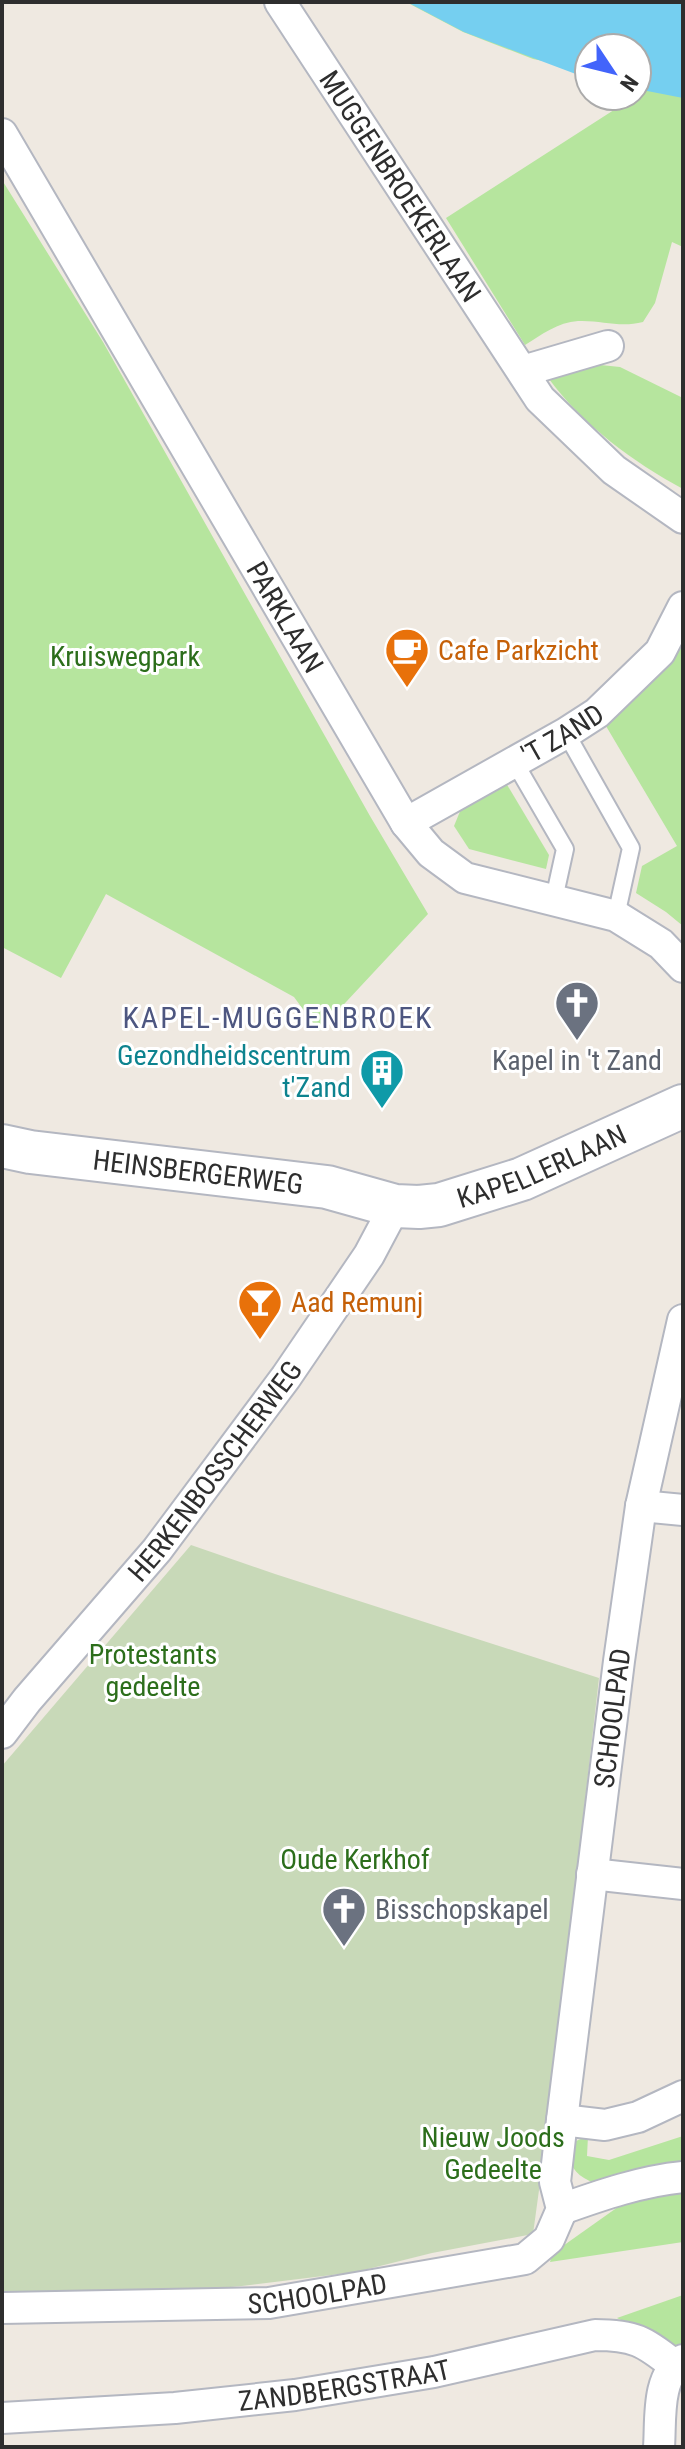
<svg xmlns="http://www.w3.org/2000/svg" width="685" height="2449" font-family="'Roboto Condensed',sans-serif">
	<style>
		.green { fill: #b6e59e }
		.cemetery { fill: #c8d9b8 }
		.water { fill: #75cff0 }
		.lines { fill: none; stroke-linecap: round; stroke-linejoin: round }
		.lane-casing { stroke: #b4b7c1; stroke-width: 20 }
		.street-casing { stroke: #b4b7c1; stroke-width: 34 }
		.secondary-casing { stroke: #b4b7c1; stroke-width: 46 }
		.lane { stroke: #fff; stroke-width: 16 }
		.street { stroke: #fff; stroke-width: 30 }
		.secondary { stroke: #fff; stroke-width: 42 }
		.labels { text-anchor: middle; stroke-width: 6; stroke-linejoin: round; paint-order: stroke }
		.street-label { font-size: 28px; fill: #2e2e2e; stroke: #fff }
		.food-label { font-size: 28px; fill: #c56008; stroke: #fff; text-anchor: start }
		.park-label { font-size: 28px; fill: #2c6e1b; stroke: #fff }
		.culture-label { font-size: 28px; fill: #0d838f; stroke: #fff; text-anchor: end }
		.worship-label { font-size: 28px; fill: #5b616d; stroke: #fff }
		.neighbourhood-label { font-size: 30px; letter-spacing: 2px; fill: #4d5680; stroke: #fff }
	</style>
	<rect width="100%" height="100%" fill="#efe9e1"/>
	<g class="green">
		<path d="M406,2H683V247L672,242L655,303L643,322C619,328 602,320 578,321C558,322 541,335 525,345L446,218L645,90L650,91L637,48H589V70L533,59L463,32Z"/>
		<polygon points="2,180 103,342 370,816 428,914 319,1031 294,997 106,894 61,978 2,947"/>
		<path d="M591,364L620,367L683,398V489C633,462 583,425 549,379Z"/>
		<polygon points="683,640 683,926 666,912 636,893 642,866 677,846 606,726 673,659"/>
		<polygon points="506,783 549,855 546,869 469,849 454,826 461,809"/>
		<path d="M588,2136L587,2156L609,2160L683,2136V2171L592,2182C576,2175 571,2168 568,2151L576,2141Z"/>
		<polygon points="683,2190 683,2242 550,2262 553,2253 632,2197"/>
		<polygon points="683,2295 683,2345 674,2347 617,2318"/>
	</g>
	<polygon class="cemetery" points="191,1545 275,1574 599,1678 549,2117 533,2234 432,2253 356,2272 242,2286 155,2294 2,2294 2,1766"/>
	<polygon class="water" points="407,2 683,2 683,98 637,89 637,48 589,48 589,79 464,32"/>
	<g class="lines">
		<g class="lane-casing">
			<g id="lane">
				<polyline points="566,733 631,848 616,916"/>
				<polyline points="515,763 565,849 554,899"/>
			</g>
		</g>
		<g class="street-casing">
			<g id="street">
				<path id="s1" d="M280,2L540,399L614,470L683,518"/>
				<path id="s2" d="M2,134L406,823L431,853L465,878L616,916L661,944L683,967"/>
				<polyline points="523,371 608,346"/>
				<path id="s3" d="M406,823L566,733L597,713L660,652L683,607"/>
				<polyline points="641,1506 683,1510"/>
				<path id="s4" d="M2,1733L27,1700L157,1550L286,1377L369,1255L395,1206"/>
				<polyline points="592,1874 683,1884"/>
				<polyline points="562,2120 605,2125 638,2117 683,2096"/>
				<path d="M562,2209C601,2195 642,2181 683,2177"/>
				<path id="s5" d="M2,2308L269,2303L525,2259L549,2239L562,2209L555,2182L562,2120L619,1661L641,1506L683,1320"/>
				<path id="s6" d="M2,2418L175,2408L295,2395L434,2372L595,2335C634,2335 644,2341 674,2365"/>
				<path d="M659,2447C661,2420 656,2376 683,2360"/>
			</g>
		</g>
		<g class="secondary-casing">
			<g id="secondary">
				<path id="s7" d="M2,1146L30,1152L327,1187L395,1206L419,1207L439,1205L522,1179L683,1106"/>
			</g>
		</g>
		<use href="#lane" class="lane"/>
		<use href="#street" class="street"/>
		<use href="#secondary" class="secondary"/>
	</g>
	<defs>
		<g id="cafe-pin" transform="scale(2.3)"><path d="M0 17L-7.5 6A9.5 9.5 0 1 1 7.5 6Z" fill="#e8710a" stroke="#fff"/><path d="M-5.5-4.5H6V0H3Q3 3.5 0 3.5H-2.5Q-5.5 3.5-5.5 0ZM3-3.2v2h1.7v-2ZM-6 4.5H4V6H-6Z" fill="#fff"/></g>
		<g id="church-pin" transform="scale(2.3)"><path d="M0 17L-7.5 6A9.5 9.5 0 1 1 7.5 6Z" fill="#6b7280" stroke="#fff"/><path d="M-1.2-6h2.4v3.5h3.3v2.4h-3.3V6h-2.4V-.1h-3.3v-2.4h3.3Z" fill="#fff"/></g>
		<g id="building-pin" transform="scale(2.3)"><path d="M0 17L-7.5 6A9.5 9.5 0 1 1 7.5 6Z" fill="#0f9aa8" stroke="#fff"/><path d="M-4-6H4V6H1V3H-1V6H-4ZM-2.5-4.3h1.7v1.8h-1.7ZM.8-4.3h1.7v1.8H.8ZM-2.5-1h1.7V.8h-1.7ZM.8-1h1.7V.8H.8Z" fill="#fff"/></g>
		<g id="bar-pin" transform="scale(2.3)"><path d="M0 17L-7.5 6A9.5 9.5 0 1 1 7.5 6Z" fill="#e8710a" stroke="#fff"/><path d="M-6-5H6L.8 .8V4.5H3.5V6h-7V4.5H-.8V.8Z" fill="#fff"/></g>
	</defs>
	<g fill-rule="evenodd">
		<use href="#cafe-pin" x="407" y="650"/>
		<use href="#church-pin" x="577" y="1003"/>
		<use href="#building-pin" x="382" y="1071"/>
		<use href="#bar-pin" x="260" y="1302"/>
		<use href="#church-pin" x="344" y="1909"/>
	</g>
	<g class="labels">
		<g class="street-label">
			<text dy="10" stroke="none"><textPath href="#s1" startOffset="220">MUGGENBROEKERLAAN</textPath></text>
			<text dy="10" stroke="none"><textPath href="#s2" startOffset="560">PARKLAAN</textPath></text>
			<text dy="10" stroke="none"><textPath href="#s3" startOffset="180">'T ZAND</textPath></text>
			<text dy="10" stroke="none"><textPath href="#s7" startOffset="552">KAPELLERLAAN</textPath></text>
			<text dy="10" stroke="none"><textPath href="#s7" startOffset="198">HEINSBERGERWEG</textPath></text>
			<text dy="10" stroke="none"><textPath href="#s4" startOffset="338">HERKENBOSSCHERWEG</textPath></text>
			<text dy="10" stroke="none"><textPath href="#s5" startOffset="1086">SCHOOLPAD</textPath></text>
			<text dy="10" stroke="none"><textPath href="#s5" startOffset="316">SCHOOLPAD</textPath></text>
			<text dy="10" stroke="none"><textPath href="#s6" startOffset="344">ZANDBERGSTRAAT</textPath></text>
		</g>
		<g class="food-label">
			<text x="438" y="660">Cafe Parkzicht</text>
			<text x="291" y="1312">Aad Remunj</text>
		</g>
		<g class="park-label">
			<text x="125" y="666">Kruiswegpark</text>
			<text x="153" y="1664">Protestants<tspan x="153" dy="32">gedeelte</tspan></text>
			<text x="355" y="1869">Oude Kerkhof</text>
			<text x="493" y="2147">Nieuw Joods<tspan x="493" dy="32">Gedeelte</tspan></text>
		</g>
		<g class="culture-label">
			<text x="351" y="1065">Gezondheidscentrum<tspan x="351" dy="32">t'Zand</tspan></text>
		</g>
		<g class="worship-label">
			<text x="577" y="1070">Kapel in 't Zand</text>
			<text x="375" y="1919" text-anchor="start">Bisschopskapel</text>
		</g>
		<g class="neighbourhood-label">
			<text x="278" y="1028">KAPEL-MUGGENBROEK</text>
		</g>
	</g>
	<rect width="685" height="2449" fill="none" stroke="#2e2e2e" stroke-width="8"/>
	<g transform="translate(613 72) rotate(125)"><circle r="38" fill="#ffffff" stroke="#ababab" stroke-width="2"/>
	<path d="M0-6L14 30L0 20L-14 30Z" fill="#4264fb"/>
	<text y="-12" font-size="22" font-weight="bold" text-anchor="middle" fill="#2e2e2e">N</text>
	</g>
</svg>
